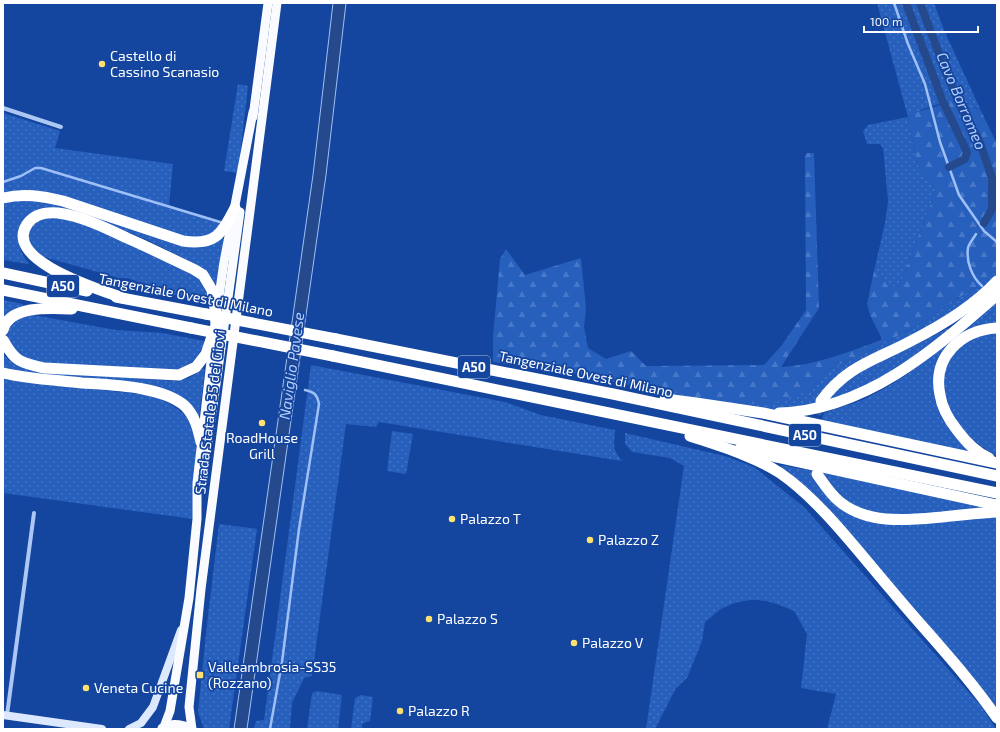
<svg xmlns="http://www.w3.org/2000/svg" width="1000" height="732" font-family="'Exo 2',sans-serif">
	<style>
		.green { fill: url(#green-dots) }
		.forest { fill: url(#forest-firs) }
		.water { fill: #25498d; stroke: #9fc0f6 }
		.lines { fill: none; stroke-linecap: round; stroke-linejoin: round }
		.stream { stroke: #9fc0f6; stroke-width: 2.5 }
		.canal { stroke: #25498d; stroke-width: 8 }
		.highway-tunnel { stroke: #3761ad; stroke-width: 11; stroke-dasharray: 11 5.5; stroke-linecap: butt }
		.street { stroke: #acc7f4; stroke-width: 4 }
		.secondary { stroke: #dce8fd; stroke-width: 8 }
		.primary { stroke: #f9fbff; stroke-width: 9 }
		.highway { stroke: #fff; stroke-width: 11 }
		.highway-bridge { stroke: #fff; stroke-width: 11 }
		.poi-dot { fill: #ffe16f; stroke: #14459f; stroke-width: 1.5 }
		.labels { text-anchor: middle; stroke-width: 3.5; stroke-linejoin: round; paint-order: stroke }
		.shield { fill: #14459f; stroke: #b8c7e2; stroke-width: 1 }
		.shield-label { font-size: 13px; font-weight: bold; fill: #fff }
		.poi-label { font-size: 14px; fill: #fff; stroke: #14459f; text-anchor: start }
		.street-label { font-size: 14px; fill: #fff; stroke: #14459f }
		.water-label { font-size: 15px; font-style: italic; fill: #b9d1fa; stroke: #14459f }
	</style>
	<defs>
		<pattern id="green-dots" width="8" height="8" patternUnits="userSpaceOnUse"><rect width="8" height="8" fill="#275fbd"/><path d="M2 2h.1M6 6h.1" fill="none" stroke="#4777c7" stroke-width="1.8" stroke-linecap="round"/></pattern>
		<pattern id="forest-firs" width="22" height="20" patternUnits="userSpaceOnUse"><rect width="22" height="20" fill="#275fbd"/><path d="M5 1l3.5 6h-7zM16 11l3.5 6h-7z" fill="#4777c7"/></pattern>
	</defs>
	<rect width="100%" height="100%" fill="#14459f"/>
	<g class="green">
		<path d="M877,3H934L944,30L982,113C978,110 974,105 969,104C952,98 922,107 908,118L917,164L936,190L899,287L888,286L879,272L874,271L885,223L888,201L883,148L880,144H867L863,131L868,125L908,117Z"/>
		<polygon points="238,84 248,86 238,173 224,171"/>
		<polygon points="3,113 60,131 55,148 173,164 169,205 221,221 221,227 203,238 191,238 138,221 3,194"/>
		<path d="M12,200H43L178,243L222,238L224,239L216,284H215C205,270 192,263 177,255C139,234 99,220 57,209L19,233C18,245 21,255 29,263L28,264L3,260V202Z"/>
		<path d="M51,218C90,220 125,241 158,257C173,264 190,270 202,281C208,287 208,296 209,304L147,288L148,284H146L126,278H119L44,257L32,247L28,237L29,231L33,225L40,220Z"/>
		<polygon points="997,270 997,275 986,286 949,315 925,329 854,365 816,402 807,405 774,410 721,405 601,379 598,377 619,380 809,391 827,370 872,350 922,323 969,291 985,283"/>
		<polygon points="3,300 23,304 24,307 3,323"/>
		<path d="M997,301V324C954,320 925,364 936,403C941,423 957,439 971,453L820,424L824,413C837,408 850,405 862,400C913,377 955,336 997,301Z"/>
		<path d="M33,315L116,330L162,333L205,341C196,362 193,362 174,372L40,364L18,355L7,337C9,322 20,317 33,315Z"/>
		<polygon points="948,328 949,330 878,383 827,401 846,381 869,366 921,342"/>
		<path d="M994,334H997V456C964,438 928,400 949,361C960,342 974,336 994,334Z"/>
		<path d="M3,354C13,366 27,370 42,372L177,381L189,378L203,369H205L199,418L182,400L27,375L3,369Z"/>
		<path d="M311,365L505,402L541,415L615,430C614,445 612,449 622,461L379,422L376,427L346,424L312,676L304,678L292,703L290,729H254L256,721L264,720Z"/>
		<path d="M3,378C36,384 69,387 102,390C121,392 142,393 159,399C173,404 187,414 193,428C200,448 194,496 193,519L3,493Z"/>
		<polygon points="392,431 413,434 406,474 387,471"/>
		<path d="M625,433L725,456L754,467L804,507L981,706L996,729H827L836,694L801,688L807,634L794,611C769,600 752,595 725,607C718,610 711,618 705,622L702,641L687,678L676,688L655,729H646L684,466L670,458L632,452L625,444Z"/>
		<polygon points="781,465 813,471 839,507 857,518 880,523 997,517 997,711 781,469"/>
		<path d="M823,473L985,506V508C950,511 896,522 863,510C854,507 846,501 840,495C833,489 827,482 823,473Z"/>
		<polygon points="219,524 257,529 229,729 204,729 198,712 207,624"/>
		<polygon points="317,691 342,695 338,729 307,729 312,693"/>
		<polygon points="361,695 373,697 370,721 362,724 362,729 351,729 355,698"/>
	</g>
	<path class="forest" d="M950,102L970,104L982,113L997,144V270L985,283L969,291L922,323L872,350L827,370L809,391L770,404L722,403L619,380L493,362V336L500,259L506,249L525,275L581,258L586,308L584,327L588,348L606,359L631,351L646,366L764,365L782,345L806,310L805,157L807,153H814L819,308L781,367C816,365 849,352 881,340V337L870,315L867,304L874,271L879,272L888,286L899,287L936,190L917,164L908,118L914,113Z"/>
	<polygon class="water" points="333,3 346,3 326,175 247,729 234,729 313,175"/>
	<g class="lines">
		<g class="stream">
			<polyline points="894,3 908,44 925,84 940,142 959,195 984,231 997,242"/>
			<polyline points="3,182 21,176 35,168 41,168 220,222"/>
			<path d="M976,234C974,238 969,243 968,248C966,262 972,277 982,286"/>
			<path d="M270,729L282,662L299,529L319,404C317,394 314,392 305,390"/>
		</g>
		<g class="canal">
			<polyline points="906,3 943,102 967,152 965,159 949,167"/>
			<polyline points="920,3 947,75 963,112 979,140 992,178 992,209 984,223"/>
		</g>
		<path class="highway-tunnel" d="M813,462C805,442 811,420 821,402"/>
		<g class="street">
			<polyline points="3,108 61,127"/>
			<polyline points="7,715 34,513"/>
		</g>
		<g class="secondary">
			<polyline points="3,715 102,729"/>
			<polyline points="129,729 141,723 153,707 181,630"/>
		</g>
		<g class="primary">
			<polyline points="253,117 268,3"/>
			<polyline points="217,310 224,262 253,112"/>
			<polyline points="203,477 240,212"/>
			<polyline points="164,727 170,711 189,598 197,519 197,483 213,344"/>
			<path d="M162,728C172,722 182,724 192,729"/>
			<polyline points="192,729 189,707 201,589 277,3"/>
		</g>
		<g class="highway">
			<path d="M3,198C24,193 42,196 63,201L183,241C215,246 222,234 235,208"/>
			<polyline points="3,273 87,291"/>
			<polyline points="3,290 191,328"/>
			<polyline points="116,297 206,314"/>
			<path d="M3,330C9,305 51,308 72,309"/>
			<polyline points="336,339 613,394 997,476"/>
			<path d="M3,340C15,362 21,363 44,368L179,375L196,367L206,354L216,325L215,309L212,290L203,275L195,270C172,259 150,248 127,238C106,228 82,216 58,213C47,212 35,214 28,223C0,260 101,290 123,298"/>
			<polyline points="333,356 997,493"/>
			<path d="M3,373C29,379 55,380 82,383C111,385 162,386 185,406C195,416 198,429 201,442"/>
			<polyline points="665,399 696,403 763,413 997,463"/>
			<path d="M821,401C847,366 873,361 909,342C941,326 973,307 997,281"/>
			<path d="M779,413C866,410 934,350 997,295"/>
			<path d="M690,436C720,446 754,456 780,473C821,501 860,554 893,592C927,633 967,674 997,718"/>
			<polyline points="740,449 997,505"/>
			<path d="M989,458C975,452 966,442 957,430C949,420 942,408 940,395C932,357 961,330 997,328"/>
			<path d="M817,474C824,484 831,495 840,502C869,525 908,520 942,517C960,515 978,513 997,512"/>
		</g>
		<g class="highway-bridge">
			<polyline points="206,314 336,339"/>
			<polyline points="191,328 333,356"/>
		</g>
	</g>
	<g class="poi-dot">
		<circle cx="102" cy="64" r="4"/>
		<circle cx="262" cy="423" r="4"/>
		<circle cx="452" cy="519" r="4"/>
		<circle cx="590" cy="540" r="4"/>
		<circle cx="429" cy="619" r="4"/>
		<circle cx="574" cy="643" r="4"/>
		<rect x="196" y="671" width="8" height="8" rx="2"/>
		<circle cx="86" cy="688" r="4"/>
		<circle cx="400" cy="711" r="4"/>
	</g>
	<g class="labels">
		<g class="shield">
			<rect x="47" y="275" width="32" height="22" rx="3"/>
			<rect x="458" y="356" width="32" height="22" rx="3"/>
			<rect x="789" y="424" width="32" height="22" rx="3"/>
		</g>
		<g class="shield-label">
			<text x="63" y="291">A50</text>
			<text x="474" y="372">A50</text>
			<text x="805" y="440">A50</text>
		</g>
		<g class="poi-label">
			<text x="110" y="61">Castello di<tspan x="110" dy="16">Cassino Scanasio</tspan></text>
			<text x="262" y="443" text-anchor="middle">RoadHouse<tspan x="262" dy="16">Grill</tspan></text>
			<text x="460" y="524">Palazzo T</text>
			<text x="598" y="545">Palazzo Z</text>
			<text x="437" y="624">Palazzo S</text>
			<text x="582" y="648">Palazzo V</text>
			<text x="208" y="672">Valleambrosia-SS35<tspan x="208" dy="16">(Rozzano)</tspan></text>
			<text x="94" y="693">Veneta Cucine</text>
			<text x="408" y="716">Palazzo R</text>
		</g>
		<g class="street-label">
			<text transform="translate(186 295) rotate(11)" y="5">Tangenziale Ovest di Milano</text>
			<text transform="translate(586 374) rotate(12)" y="5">Tangenziale Ovest di Milano</text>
			<text transform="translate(210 412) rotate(-83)" y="5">Strada Statale 35 dei Giovi</text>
		</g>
		<g class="water-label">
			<text transform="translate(961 101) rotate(67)" y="5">Cavo Borromeo</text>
			<text transform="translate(292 366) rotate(-82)" y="5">Naviglio Pavese</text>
		</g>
	</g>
	<rect width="1000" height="732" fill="none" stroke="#ffffff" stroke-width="8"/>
	<path d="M864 26v6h114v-6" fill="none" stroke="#ffffff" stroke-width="2"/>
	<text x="870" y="26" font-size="12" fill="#ffffff" stroke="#14459f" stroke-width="3" paint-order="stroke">100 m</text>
</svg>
